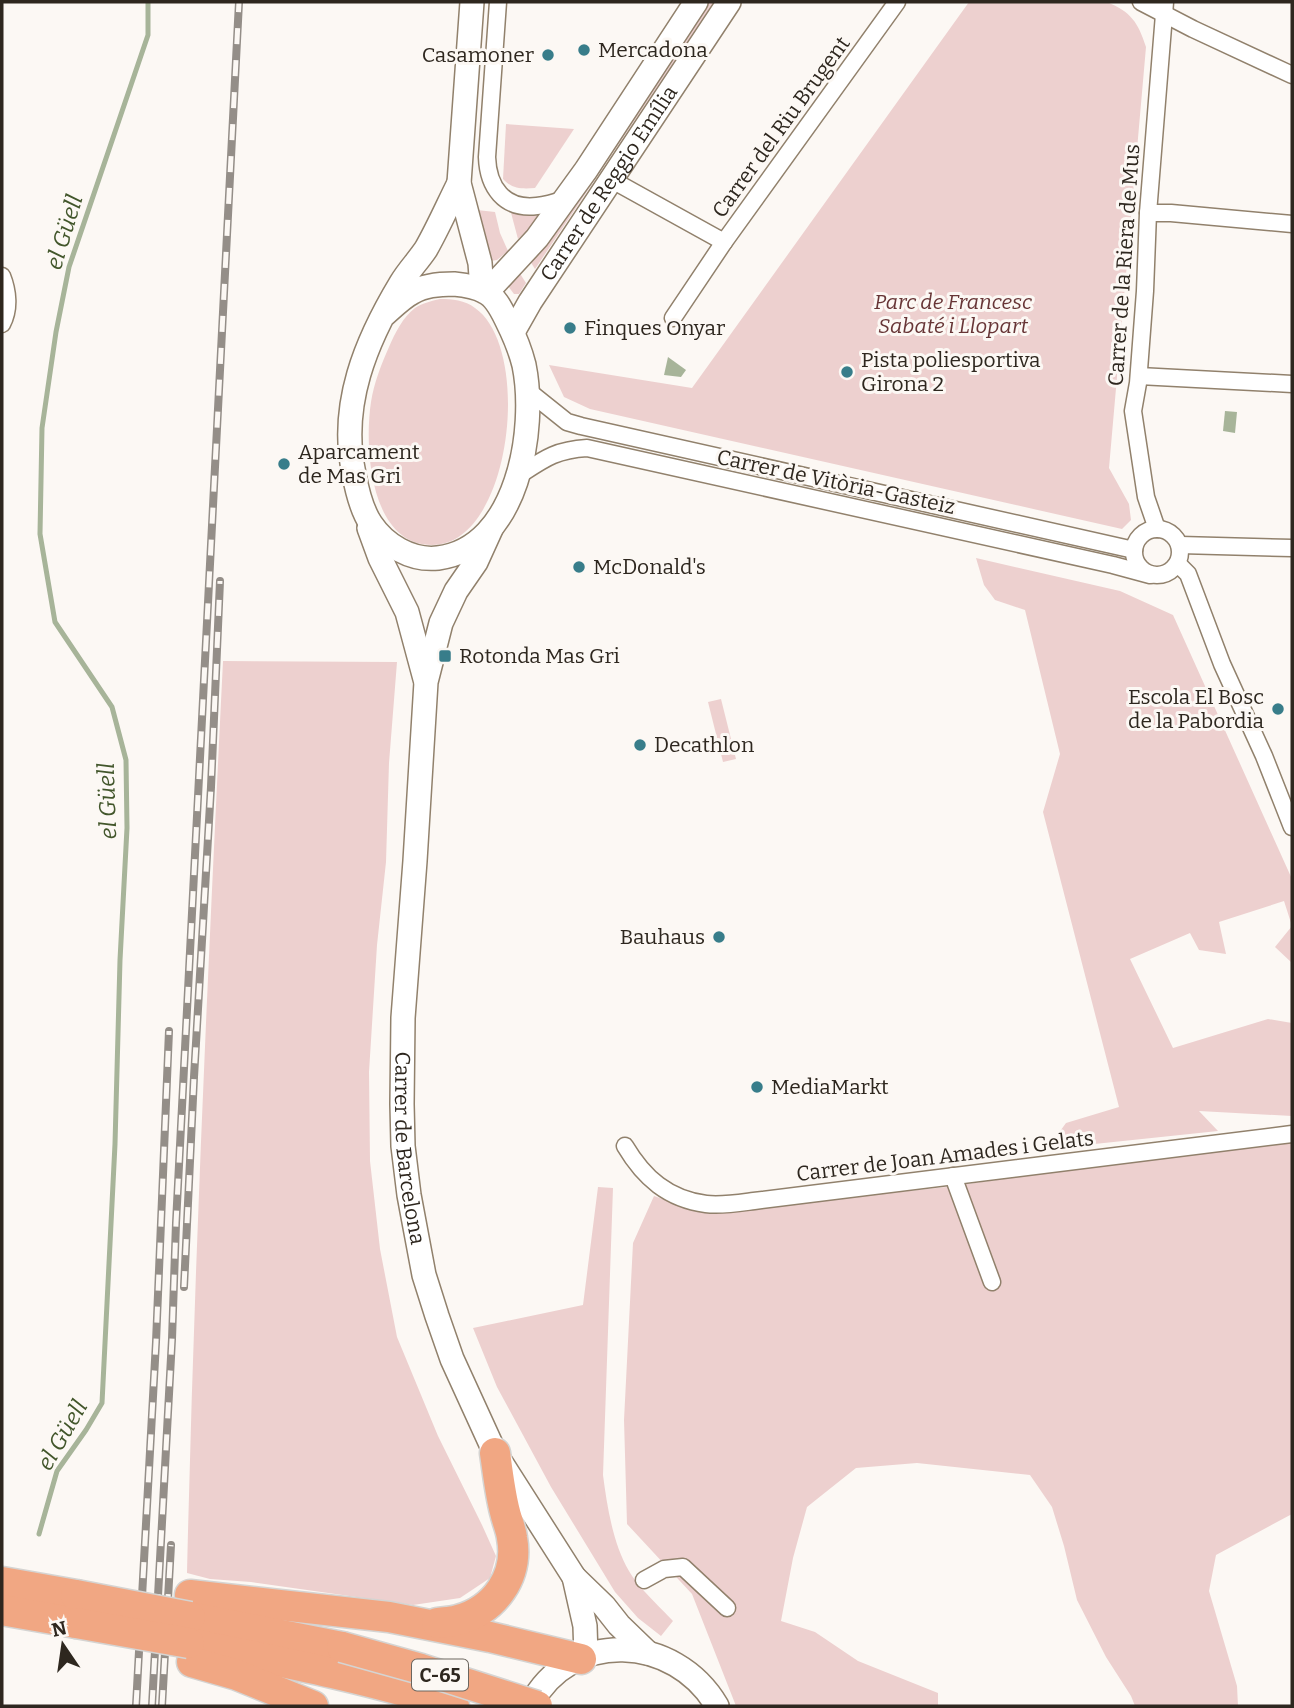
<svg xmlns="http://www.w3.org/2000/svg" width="1294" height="1708" font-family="Bitter,serif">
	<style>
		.green { fill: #edd0cf }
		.water { fill: #a7b499 }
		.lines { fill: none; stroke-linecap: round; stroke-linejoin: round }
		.stream { stroke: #a7b499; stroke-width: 5 }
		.street-casing { stroke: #91816c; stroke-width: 19 }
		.secondary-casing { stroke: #91816c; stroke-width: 26 }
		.highway-casing { stroke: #d5d4d2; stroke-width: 33 }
		.street { stroke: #fff; stroke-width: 16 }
		.secondary { stroke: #fff; stroke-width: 23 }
		.highway { stroke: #f1a783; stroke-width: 30 }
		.rail-casing { stroke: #948e88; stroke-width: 8 }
		.rail { stroke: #fcf8f4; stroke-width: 5; stroke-dasharray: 16; stroke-linecap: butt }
		.highway-bridge-casing { stroke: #d5d4d2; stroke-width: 33; stroke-linecap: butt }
		.highway-bridge { stroke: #f1a783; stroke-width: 30 }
		.poi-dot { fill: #387d8a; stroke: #fcf8f4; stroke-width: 2.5 }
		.labels { text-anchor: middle; stroke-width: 6; stroke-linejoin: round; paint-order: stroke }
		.shield { fill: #fcf8f4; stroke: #6c665f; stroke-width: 2 }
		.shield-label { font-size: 19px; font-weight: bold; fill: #2e271f }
		.poi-label { font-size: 21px; fill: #2e271f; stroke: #fcf8f4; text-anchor: start }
		.street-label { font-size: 21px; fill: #2e271f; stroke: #fcf8f4 }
		.park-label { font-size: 21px; font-style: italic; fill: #673536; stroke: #fcf8f4 }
		.water-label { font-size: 23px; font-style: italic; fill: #42562b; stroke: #fcf8f4 }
	</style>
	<rect width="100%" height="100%" fill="#fcf8f4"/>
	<g class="green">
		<polygon points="708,2 714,2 535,269 530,261 546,245"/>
		<path d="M969,2H1107C1131,12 1138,22 1146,47L1109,468L1129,504L1131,520L1122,529L590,409L564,397L549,365L692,388Z"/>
		<path d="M506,124L574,129L535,188C522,189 512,189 503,179Z"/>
		<polygon points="510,209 537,212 539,214 532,226 518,239"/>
		<polygon points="477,210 495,212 500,233 508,251 497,260 491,261"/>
		<polygon points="519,272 526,283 519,294 514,294 508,286"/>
		<path d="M440,299C452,299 465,300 475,308C533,348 512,545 432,545C370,545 364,448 371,402C374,383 381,365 389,347C395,333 403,317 415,308C423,303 431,301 440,299Z"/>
		<polygon points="976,558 1120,591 1173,615 1292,879 1292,963 1275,947 1292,926 1284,901 1219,922 1226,954 1199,950 1190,933 1130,959 1173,1048 1268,1019 1292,1023 1292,1116 1199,1111 1218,1131 1047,1149 1066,1123 1119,1107 1043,812 1060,754 1025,610 995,600 984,585"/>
		<path d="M223,661L397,662L389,763L386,862L377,945L369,1072L370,1161L380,1249L397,1337L438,1436L482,1525L496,1556L490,1578L460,1598L413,1605L251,1582L210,1579L187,1573C194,1269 208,965 223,661Z"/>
		<polygon points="721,699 736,759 723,762 708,702"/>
		<polygon points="1292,1143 1292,1514 1216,1555 1209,1591 1237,1686 1238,1706 1135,1706 1131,1696 1106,1657 1077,1600 1064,1546 1052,1507 1030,1475 917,1463 856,1468 807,1507 793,1558 781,1621 815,1632 858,1661 938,1693 938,1706 736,1706 692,1594 627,1524 624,1420 633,1243 654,1196 703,1213 946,1187 1131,1161"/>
		<path d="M598,1187L613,1188L603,1475C607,1506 613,1544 629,1571C638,1587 660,1607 673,1621L661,1636L638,1618L615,1592L551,1487L497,1387L473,1328L583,1305Z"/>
	</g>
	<g class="water">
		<polygon points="668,357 686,370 681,377 664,375"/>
		<polygon points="1225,411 1237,412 1235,433 1223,431"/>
	</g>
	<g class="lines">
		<polyline class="stream" points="39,1534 57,1471 86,1430 102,1403 115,1144 120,960 127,828 126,760 112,707 55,622 40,534 42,428 56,332 69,267 148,35 148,2"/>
		<g class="street-casing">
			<g id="street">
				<path d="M498,2L487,157C488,187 504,210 537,206C546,205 556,202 565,199"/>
				<polyline points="1141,2 1193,29 1292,75"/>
				<polyline points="612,180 724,242 897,2"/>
				<polyline points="1148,213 1171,213 1292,224"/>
				<path d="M2,276C8,291 10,309 2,324"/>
				<polyline points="673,318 724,242"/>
				<polyline points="1139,376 1292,384"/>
				<polyline points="527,390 567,422 581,426 1134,550"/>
				<path d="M518,476C544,459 555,450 587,448L1113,565L1150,575"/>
				<circle cx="1157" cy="552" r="23"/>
				<polyline points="1157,529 1146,497 1133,411 1138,383 1145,291 1148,213 1165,2"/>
				<polyline points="1180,545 1292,548"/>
				<polyline points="1178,564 1188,574 1222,664 1264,756 1292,827"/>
				<path d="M625,1146C644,1178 668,1199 706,1204C721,1206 739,1203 754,1201L1292,1134"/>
				<polyline points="953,1176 992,1282"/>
				<polyline points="644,1580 664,1569 683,1567 727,1608"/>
			</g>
		</g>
		<g class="secondary-casing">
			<g id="secondary">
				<polyline points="472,2 459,183 480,263 482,290"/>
				<polyline points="487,292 537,238 565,199 586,170 696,2"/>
				<path d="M384,315C393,307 403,297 413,292C425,285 441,284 454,284C464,285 477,287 485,292C496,297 502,311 507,321C514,335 520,349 524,365C537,429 518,548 438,558C411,561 385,545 371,524C361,509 357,491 354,474C339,405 366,341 401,283C408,271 418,261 426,249C438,228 448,205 459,183"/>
				<path id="s1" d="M513,332L530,302L729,2"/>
				<polyline points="369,528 380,558 407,612 425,679"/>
				<path id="s2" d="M491,529L476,562L456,591L441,623L426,682L415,861L403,1018L402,1104L403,1146L409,1195L424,1275L437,1316L452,1359L495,1453L574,1577L604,1606L619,1625L648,1653"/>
				<polyline points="574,1577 585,1626 586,1656"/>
				<path d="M530,1706C570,1628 675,1634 717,1706"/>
			</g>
		</g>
		<g class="highway-casing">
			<g id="highway">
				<polyline points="2,1582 76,1595"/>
				<polyline points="190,1595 389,1617 490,1637 581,1659"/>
				<polyline points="2,1610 76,1623"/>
				<polyline points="190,1617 342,1647"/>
				<path d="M437,1623C444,1622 452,1622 458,1620C495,1610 519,1576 512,1538C511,1529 507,1521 505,1512C500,1493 498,1473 495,1453"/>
				<path d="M189,1643C278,1661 367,1678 454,1706"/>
				<polyline points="192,1662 237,1675 313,1706"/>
			</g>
		</g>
		<use href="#street" class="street"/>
		<use href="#secondary" class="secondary"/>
		<use href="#highway" class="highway"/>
		<g class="rail-casing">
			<g id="rail">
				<polyline points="184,1287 194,1077 211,787 220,581"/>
				<polyline points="136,1706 156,1342 169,1031"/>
				<polyline points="152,1706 172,1339 176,1223 239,2"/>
				<polyline points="162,1706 171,1545"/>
			</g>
		</g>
		<use href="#rail" class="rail"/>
		<g class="highway-bridge-casing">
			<g id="highway-bridge">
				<polyline points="76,1595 190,1617"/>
				<polyline points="76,1623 189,1643"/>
				<polyline points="342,1647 421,1669 537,1706"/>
			</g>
		</g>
		<use href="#highway-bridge" class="highway-bridge"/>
	</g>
	<g class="poi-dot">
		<circle cx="584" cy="50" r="7"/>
		<circle cx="548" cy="55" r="7"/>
		<circle cx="570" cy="328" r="7"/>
		<circle cx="847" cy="372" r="7"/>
		<circle cx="284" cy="464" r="7"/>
		<circle cx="579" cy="567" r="7"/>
		<rect x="438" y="649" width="14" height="14" rx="3.5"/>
		<circle cx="1278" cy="709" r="7"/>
		<circle cx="640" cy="745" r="7"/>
		<circle cx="719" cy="937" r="7"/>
		<circle cx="757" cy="1087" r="7"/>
	</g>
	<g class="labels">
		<rect class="shield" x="412" y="1659.5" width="56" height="31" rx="5"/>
		<g class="shield-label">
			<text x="440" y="1682">C-65</text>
		</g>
		<g class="poi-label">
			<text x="598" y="57">Mercadona</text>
			<text x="534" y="62" text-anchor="end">Casamoner</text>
			<text x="584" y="335">Finques Onyar</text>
			<text x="861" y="367">Pista poliesportiva<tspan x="861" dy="24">Girona 2</tspan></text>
			<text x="298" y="459">Aparcament<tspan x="298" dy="24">de Mas Gri</tspan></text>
			<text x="593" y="574">McDonald's</text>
			<text x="459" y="663">Rotonda Mas Gri</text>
			<text x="1264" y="704" text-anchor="end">Escola El Bosc<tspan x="1264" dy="24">de la Pabordia</tspan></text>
			<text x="654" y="752">Decathlon</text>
			<text x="705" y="944" text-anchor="end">Bauhaus</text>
			<text x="771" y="1094">MediaMarkt</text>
		</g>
		<g class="street-label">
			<text transform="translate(781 127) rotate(-54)" y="7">Carrer del Riu Brugent</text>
			<text dy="7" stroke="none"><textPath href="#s1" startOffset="177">Carrer de Reggio Emília</textPath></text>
			<text transform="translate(1124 265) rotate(-86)" y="7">Carrer de la Riera de Mus</text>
			<text transform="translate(836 482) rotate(12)" y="7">Carrer de Vitòria-Gasteiz</text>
			<text dy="7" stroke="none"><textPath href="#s2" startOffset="635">Carrer de Barcelona</textPath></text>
			<text transform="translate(945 1156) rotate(-7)" y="7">Carrer de Joan Amades i Gelats</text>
		</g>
		<g class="park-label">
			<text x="953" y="309">Parc de Francesc<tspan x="953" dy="24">Sabaté i Llopart</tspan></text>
		</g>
		<g class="water-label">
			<text transform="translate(64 232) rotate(-73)" y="8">el Güell</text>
			<text transform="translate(107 801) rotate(-92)" y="8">el Güell</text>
			<text transform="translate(62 1435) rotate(-60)" y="8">el Güell</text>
		</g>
	</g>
	<rect width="1294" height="1708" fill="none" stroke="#2e271f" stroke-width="7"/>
	<g transform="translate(63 1645) rotate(347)" stroke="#fcf8f4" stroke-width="5" paint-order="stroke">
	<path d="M0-5L12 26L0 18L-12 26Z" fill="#2e271f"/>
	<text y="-10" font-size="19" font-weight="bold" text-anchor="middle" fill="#2e271f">N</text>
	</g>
</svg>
